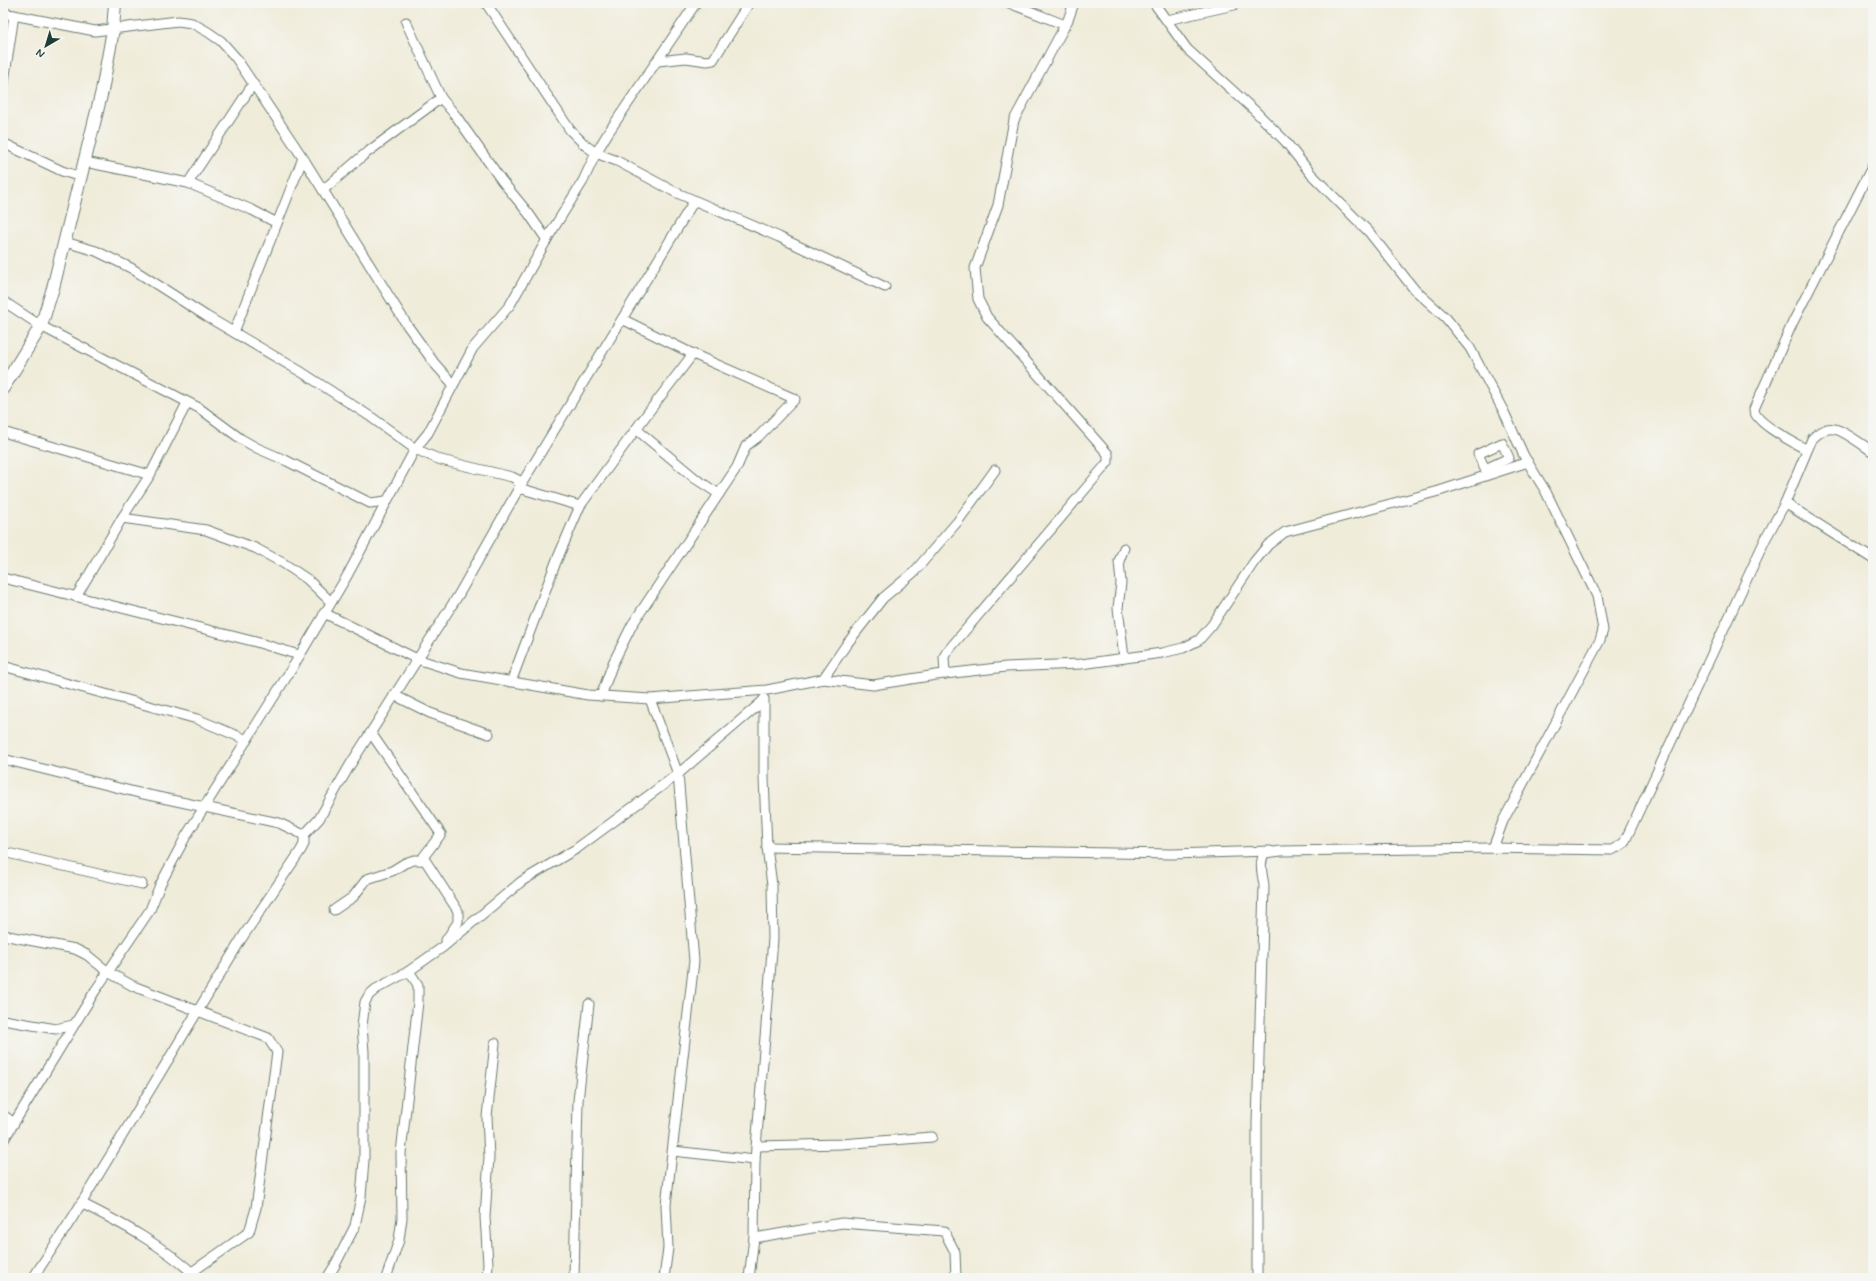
<svg xmlns="http://www.w3.org/2000/svg" width="1876" height="1281" font-family="Mynerve,sans-serif">
	<style>
		.lines { fill: none; stroke-linecap: round; stroke-linejoin: round }
		.minor-casing { stroke: #687a6e; stroke-width: 11 }
		.tertiary-casing { stroke: #687a6e; stroke-width: 14 }
		.minor { stroke: #fff; stroke-width: 9 }
		.tertiary { stroke: #fff; stroke-width: 12 }
	</style>
	<rect width="100%" height="100%" fill="#f6f6f2"/>
	<filter id="ink" filterUnits="userSpaceOnUse"><feTurbulence type="fractalNoise" baseFrequency=".025" numOctaves="2"/><feDisplacementMap in="SourceGraphic" scale="8" xChannelSelector="R" yChannelSelector="G"/><feConvolveMatrix kernelMatrix="1 2 1 2 8 2 1 2 1" color-interpolation-filters="sRGB"/></filter>
	<filter id="wash" filterUnits="userSpaceOnUse"><feTurbulence type="fractalNoise" baseFrequency=".012" numOctaves="4" result="noise"/><feDisplacementMap in="SourceGraphic" scale="16" xChannelSelector="R" yChannelSelector="G"/><feGaussianBlur stdDeviation="0.9" result="paint"/><feColorMatrix in="noise" values="0 0 0 0 0 0 0 0 0 0 0 0 0 0 0 0 0 1.4 0 .05"/><feComposite in="paint" operator="in"/></filter>
	<g filter="url(#wash)">
		<rect width="100%" height="100%" fill="#f0ecda"/>
	</g>
	<g filter="url(#ink)">
		<g class="lines">
			<g class="minor-casing">
				<g id="minor">
					<polyline points="486,3 570,130 585,145 596,153 617,161 675,192 779,237 885,287"/>
					<polyline points="1009,3 1065,25"/>
					<polyline points="1154,3 1187,49 1254,110 1285,141 1311,174 1369,232 1414,289 1446,318 1470,348 1504,412 1524,456 1546,492 1597,596 1603,630 1600,640 1503,821 1493,848"/>
					<polyline points="3,13 95,31 178,21 192,23 208,32 221,41 236,58 303,158 407,325 435,364 453,384"/>
					<polyline points="1167,20 1234,5 1237,3"/>
					<polyline points="406,22 441,98 456,116 502,181 529,214 547,240"/>
					<polyline points="658,61 686,58 707,61 713,60 749,3"/>
					<polyline points="3,88 14,15"/>
					<polyline points="3,143 62,171 81,177"/>
					<polyline points="85,162 188,183 252,210 277,223"/>
					<polyline points="188,183 253,84"/>
					<polyline points="323,190 365,154 441,98"/>
					<polyline points="3,301 41,326 199,408 241,439 257,448 287,461 370,503 386,501"/>
					<polyline points="234,332 303,158"/>
					<polyline points="636,429 696,479 719,494"/>
					<polyline points="3,432 150,475"/>
					<polygon points="1502,443 1509,458 1485,469 1478,454"/>
					<path d="M1807,450C1795,443 1754,423 1754,409L1793,322L1873,165"/>
					<path d="M1785,503L1812,439C1818,433 1825,427 1834,429C1843,430 1866,447 1873,452"/>
					<polyline points="580,506 519,488 694,201"/>
					<polyline points="122,518 206,530 255,548 283,563 307,579 331,602"/>
					<polyline points="1124,548 1119,561 1121,583 1118,608 1124,658"/>
					<polyline points="3,578 256,642 299,655"/>
					<polyline points="76,597 122,518 150,475 187,403"/>
					<polyline points="324,613 417,659 461,673 588,695 650,699 767,690 823,679 873,685 936,675 1006,667 1081,664 1162,653 1183,648 1199,640 1212,625 1254,562 1268,545 1285,532 1439,491 1528,462"/>
					<polyline points="3,666 197,719 247,740"/>
					<polyline points="945,674 944,657 946,653 1104,467 1108,462 1108,454 987,317 978,299 975,268 998,205 1014,120 1068,20 1074,3"/>
					<polyline points="823,679 846,645 883,598 914,572 958,521 995,470"/>
					<polyline points="511,682 556,562 580,506 647,414 693,354"/>
					<polyline points="394,695 430,713 489,734"/>
					<polyline points="601,696 613,663 632,625 737,467 746,446 758,437 795,399 693,354 622,319"/>
					<polyline points="650,699 678,774 694,961 666,1205 668,1248 664,1278"/>
					<polyline points="371,733 441,834 421,860"/>
					<polyline points="3,759 139,793 279,823 304,835 319,819 350,765 459,594 519,488 518,480 512,477 441,460 415,449 371,417 303,373 206,316 131,268 96,251 65,242"/>
					<polyline points="767,847 1172,854 1270,851"/>
					<polyline points="3,852 142,884"/>
					<polyline points="334,910 353,897 367,879 392,871 405,863 414,860 425,860 458,911 458,922 446,940"/>
					<polyline points="3,935 75,949 87,955 108,972 133,986 268,1038 277,1052 256,1208 249,1232 192,1272"/>
					<polyline points="3,1020 56,1029 73,1025"/>
					<polyline points="3,1115 14,1123"/>
					<polyline points="3,1141 95,991 150,910 160,885 186,836 294,665 347,576 415,449 428,433 473,348 510,305 550,234 583,181 596,153 608,133 696,3"/>
					<polyline points="756,1146 841,1144 932,1137"/>
					<polyline points="673,1151 755,1160"/>
					<path d="M81,1203C123,1224 164,1246 198,1278"/>
					<polyline points="754,1238 842,1223 944,1231 955,1252 956,1278"/>
					<polyline points="33,1278 73,1217 242,938 301,850 304,844 304,835"/>
					<polyline points="327,1278 334,1267 355,1226 361,1197 364,1160 364,1052 362,1026 365,1002 369,995 376,989 409,971 443,947 522,881 576,849 678,774 763,701"/>
					<polyline points="386,1278 399,1240 402,1218 401,1153 418,1002 418,985 409,971"/>
					<polyline points="487,1278 488,1264 485,1217 489,1157 487,1117 495,1043"/>
					<polyline points="574,1278 578,1101 589,1004"/>
					<polyline points="749,1278 754,1238 755,1160 773,939 772,885 767,847 764,778 764,699"/>
					<path d="M1257,1278V1124L1264,886C1263,876 1258,862 1265,853L1281,851L1493,848L1612,850L1624,843L1765,540L1785,503L1873,559"/>
				</g>
			</g>
			<g class="tertiary-casing">
				<polyline id="tertiary" points="3,388 41,326 53,288 102,91 113,30 115,3"/>
			</g>
			<use href="#minor" class="minor"/>
			<use href="#tertiary" class="tertiary"/>
		</g>
	</g>
	<rect width="1876" height="1281" fill="none" stroke="#f6f6f2" stroke-width="16"/>
	<g transform="translate(46 46) rotate(218)" stroke="#f6f6f2" stroke-width="3" paint-order="stroke">
	<path d="M0-3L7 15L0 10L-7 15Z" fill="#1f3d34"/>
	<text y="-6" font-size="11" font-weight="bold" text-anchor="middle" fill="#1f3d34">N</text>
	</g>
</svg>
